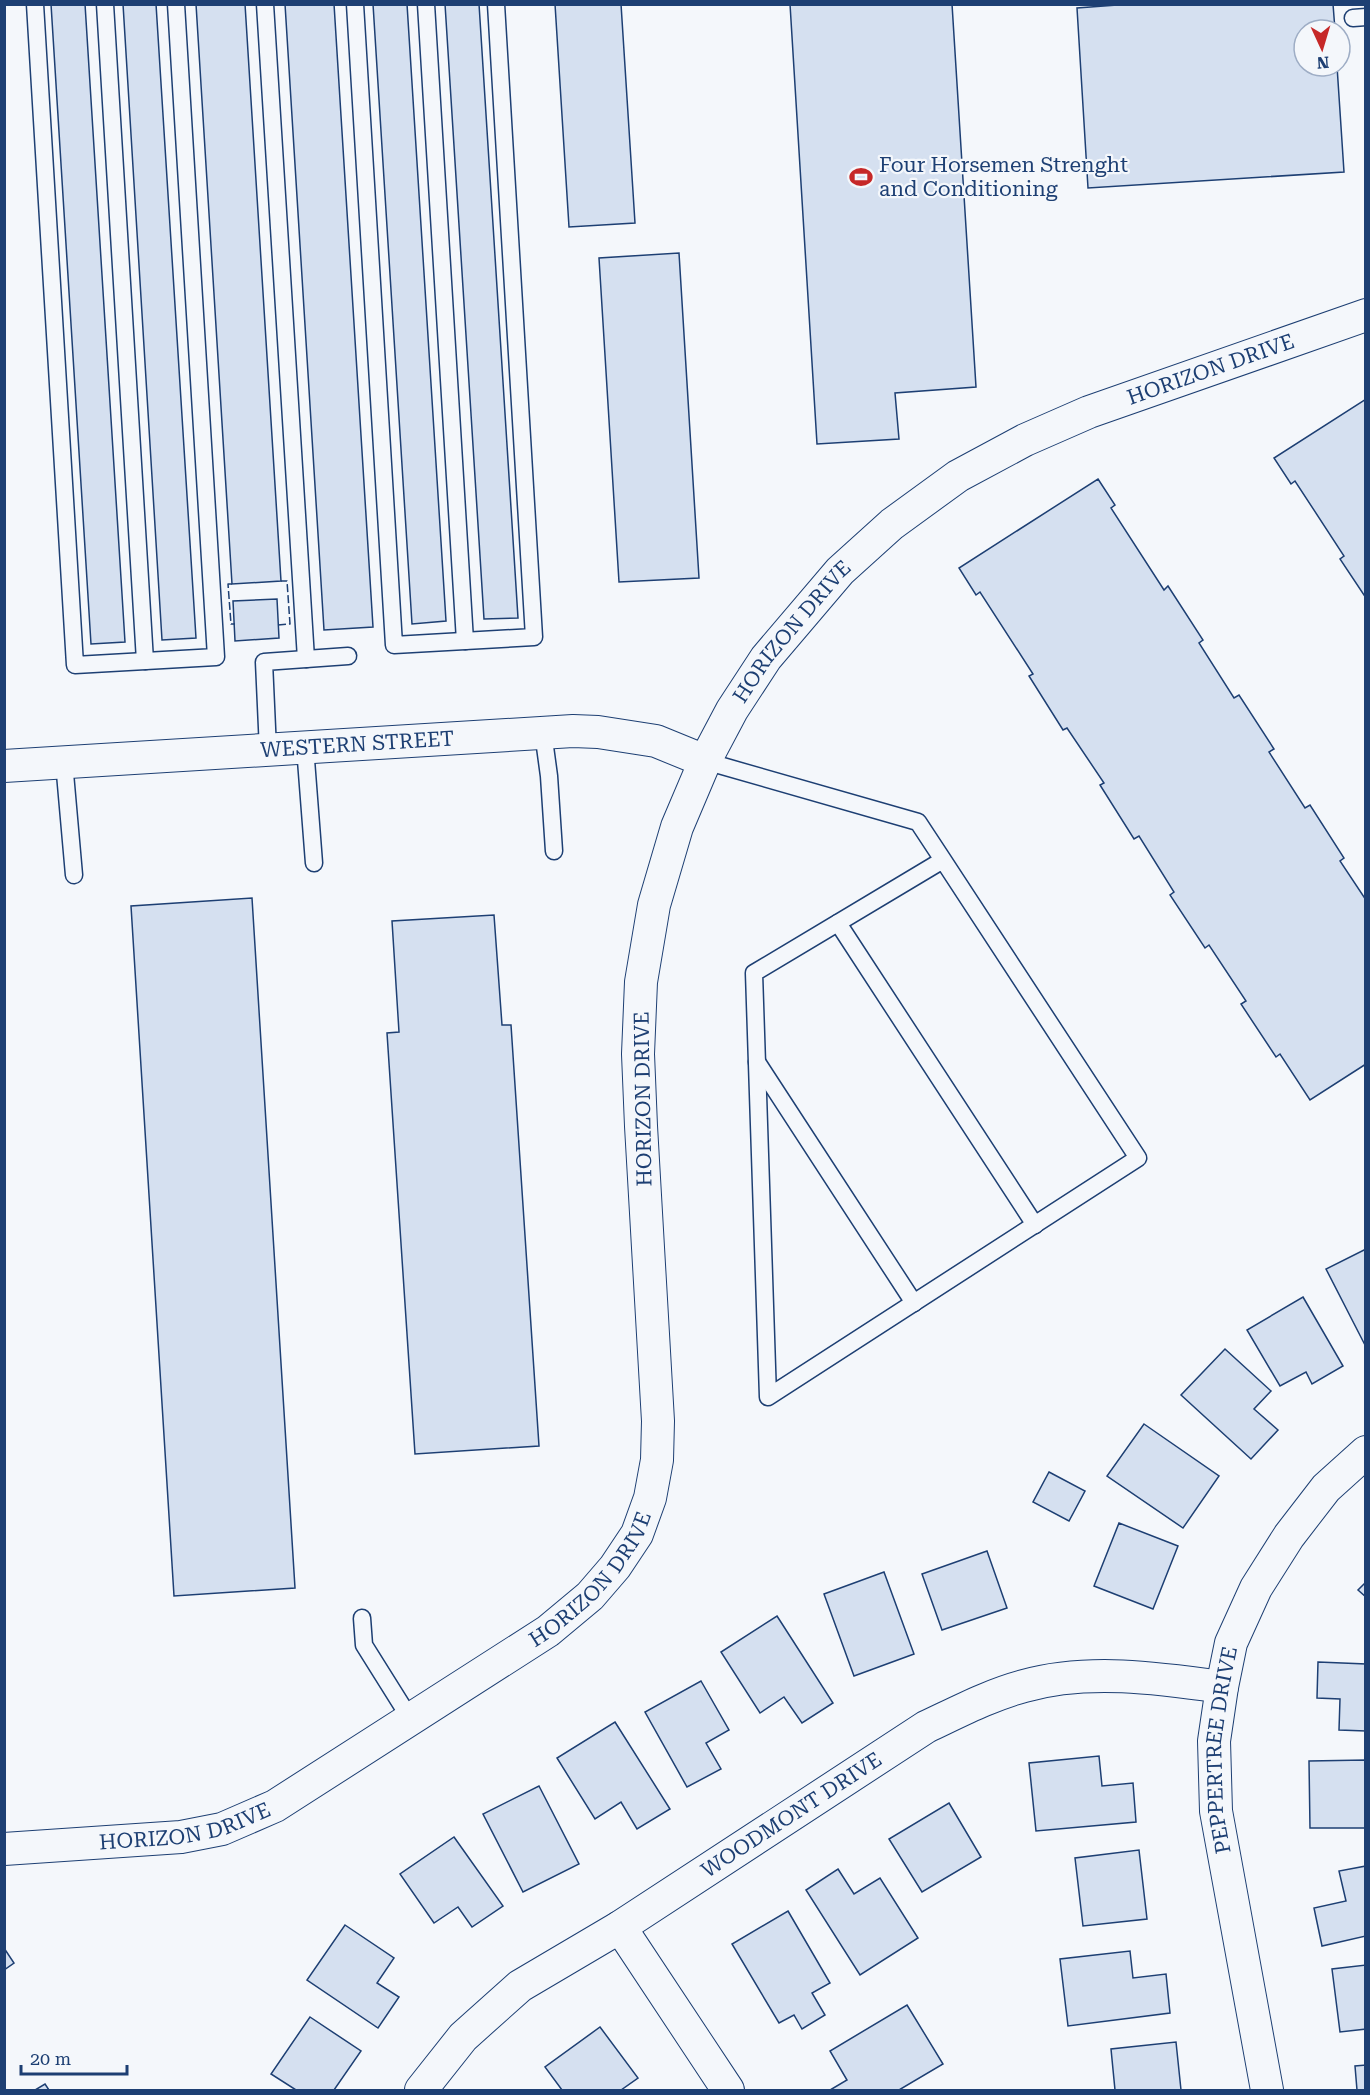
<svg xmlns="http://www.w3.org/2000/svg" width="1370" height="2095" font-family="'Roboto Serif',serif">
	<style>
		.building { fill: #d5e0f0; stroke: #1d3f73; stroke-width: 1.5 }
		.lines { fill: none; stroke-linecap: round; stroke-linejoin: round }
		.service-casing { stroke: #1d3f73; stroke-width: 19 }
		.minor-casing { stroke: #1d3f73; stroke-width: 34 }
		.service { stroke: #f4f7fb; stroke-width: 16 }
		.minor { stroke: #f4f7fb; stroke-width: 32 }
		.fence { stroke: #1d3f73; stroke-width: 1.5; stroke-dasharray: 8 3; stroke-linecap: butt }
		.labels { text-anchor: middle; stroke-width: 4.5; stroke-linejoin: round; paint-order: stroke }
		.poi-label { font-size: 21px; fill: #1d3f73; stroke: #f4f7fb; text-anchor: start }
		.street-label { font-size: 21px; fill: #1d3f73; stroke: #f4f7fb }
	</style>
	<rect width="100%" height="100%" fill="#f4f7fb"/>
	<g class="building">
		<polygon points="51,4 85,4 125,642 91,644"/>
		<polygon points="123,4 156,4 196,638 162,640"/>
		<polygon points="196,4 245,4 281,581 232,584"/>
		<polygon points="285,4 334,4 373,627 324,630"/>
		<polygon points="373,4 407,4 446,621 412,624"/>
		<polygon points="445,4 479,4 518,618 484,619"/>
		<polygon points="555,4 621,4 635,223 569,227"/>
		<polygon points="790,4 952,4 976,387 895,393 899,439 817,444"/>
		<polygon points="1131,4 1333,4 1335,30 1304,30 1304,66 1337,66 1344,172 1088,188 1077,8"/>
		<polygon points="679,253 699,578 619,582 599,258"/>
		<polygon points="1366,399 1366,598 1340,559 1344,556 1295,481 1291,484 1274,458"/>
		<polygon points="1098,479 1115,505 1111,508 1164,590 1168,586 1203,640 1199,643 1234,698 1239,695 1274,749 1269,752 1305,808 1310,805 1344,858 1340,861 1366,900 1366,1064 1310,1100 1280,1054 1276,1057 1241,1004 1246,1001 1209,945 1205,948 1170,895 1174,892 1139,836 1134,839 1100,785 1104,783 1067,728 1063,730 1029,676 1033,674 980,592 976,595 959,568"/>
		<polygon points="277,599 279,638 235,641 233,601"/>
		<polygon points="252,898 295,1588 174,1596 131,906"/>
		<polygon points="494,915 502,1025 511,1025 539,1446 415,1454 387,1033 399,1032 392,921"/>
		<polygon points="1366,1249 1366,1347 1326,1269"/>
		<polygon points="1303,1297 1343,1366 1312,1384 1306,1372 1280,1386 1247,1330"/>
		<polygon points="1225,1349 1271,1391 1254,1409 1278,1430 1251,1459 1181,1395"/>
		<polygon points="1144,1424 1219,1476 1183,1528 1107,1476"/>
		<polygon points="1049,1472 1085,1491 1069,1521 1033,1502"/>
		<polygon points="1119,1523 1178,1546 1153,1609 1094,1586"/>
		<polygon points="987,1551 1007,1608 942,1630 922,1574"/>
		<polygon points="884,1572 914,1654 854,1676 824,1594"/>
		<polygon points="1366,1582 1366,1597 1358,1590"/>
		<polygon points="777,1616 833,1703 802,1723 784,1697 760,1713 721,1652"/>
		<polygon points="1318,1662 1366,1664 1366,1731 1339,1730 1340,1699 1317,1698"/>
		<polygon points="701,1681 729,1730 706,1743 721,1769 687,1787 645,1712"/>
		<polygon points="615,1722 670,1809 637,1829 621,1802 595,1819 557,1758"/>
		<polygon points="1099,1756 1102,1786 1133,1783 1136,1822 1036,1831 1029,1763"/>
		<polygon points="1366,1760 1366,1828 1310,1828 1309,1761"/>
		<polygon points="539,1786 579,1864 523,1892 483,1814"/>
		<polygon points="949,1803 981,1857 922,1892 889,1839"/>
		<polygon points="454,1837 503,1906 472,1927 458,1907 434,1923 400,1874"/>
		<polygon points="1139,1850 1147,1919 1083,1926 1075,1858"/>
		<polygon points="1366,1866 1366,1936 1322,1946 1314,1908 1346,1901 1339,1871"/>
		<polygon points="838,1869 854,1894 880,1878 918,1938 860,1975 806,1890"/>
		<polygon points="788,1911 830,1983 812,1993 825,2015 802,2029 794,2015 779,2023 732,1944"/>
		<polygon points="345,1925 394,1958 377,1983 399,1997 378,2028 307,1980"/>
		<polygon points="4,1948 14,1963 4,1970"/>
		<polygon points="1130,1951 1133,1978 1166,1974 1170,2013 1068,2026 1060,1959"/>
		<polygon points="1366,1965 1366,2029 1340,2032 1332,1969"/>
		<polygon points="907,2005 943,2064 899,2090 830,2090 847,2080 830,2051"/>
		<polygon points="310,2017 361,2051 334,2090 296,2090 271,2074"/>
		<polygon points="600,2027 638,2078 621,2090 562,2090 545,2067"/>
		<polygon points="1176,2042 1181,2090 1115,2090 1111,2049"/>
		<polygon points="1366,2065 1366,2090 1357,2090 1355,2066"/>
		<polygon points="45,2084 49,2090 35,2090"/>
	</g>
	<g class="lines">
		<g class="service-casing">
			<g id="service">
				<polyline points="35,4 75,665 216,657 176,4"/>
				<polyline points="105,4 145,661"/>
				<polyline points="265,4 306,659"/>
				<polyline points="355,4 394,645 534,637 496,4"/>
				<polyline points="426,4 465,641"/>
				<polyline points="1353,18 1366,17"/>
				<polyline points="543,732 549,776 554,851"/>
				<polyline points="305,747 314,863"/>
				<polyline points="268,750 264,662 348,656"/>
				<polyline points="705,761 918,822 943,860 1138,1158 768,1397 754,973 943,860"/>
				<polyline points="64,762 74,875"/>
				<polyline points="838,923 1035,1225"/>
				<polyline points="757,1062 914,1303"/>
				<polyline points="362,1618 364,1645 411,1720"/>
			</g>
		</g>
		<g class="minor-casing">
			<g id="minor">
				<path id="s1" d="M4,766L573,731L598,732L656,741L705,761"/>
				<path id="s2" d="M4,1849L181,1837L222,1829L275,1806L548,1631L590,1596L615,1567L637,1534L650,1498L657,1460L658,1421L641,1126L638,1054L641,982L654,905L677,827L705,761L732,710L766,658L840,571L892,524L958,476L1025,440L1089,412L1366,315"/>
				<polyline points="620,1927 728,2090"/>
				<path id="s3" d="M421,2090L463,2037L520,1986L620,1927L926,1727C958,1712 990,1695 1024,1686C1087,1668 1158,1678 1222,1687"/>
				<path id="s4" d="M1267,2090L1216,1811L1214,1741L1222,1687L1231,1643L1256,1588L1289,1536L1326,1488L1366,1452"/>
			</g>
		</g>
		<use href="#service" class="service"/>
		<use href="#minor" class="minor"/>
		<g class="fence">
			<polyline points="232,584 228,584 231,624 235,624"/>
			<polyline points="278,625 290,624 287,581 281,581"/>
		</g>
	</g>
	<defs>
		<g id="stadium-bare" transform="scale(1.8)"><path d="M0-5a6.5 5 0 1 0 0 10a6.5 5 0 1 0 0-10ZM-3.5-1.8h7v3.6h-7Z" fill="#c62828" stroke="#f4f7fb" stroke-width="2.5" paint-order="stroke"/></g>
	</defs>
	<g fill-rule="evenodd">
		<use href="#stadium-bare" x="861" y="177"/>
	</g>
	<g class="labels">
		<g class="poi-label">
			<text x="879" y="172">Four Horsemen Strenght<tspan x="879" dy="24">and Conditioning</tspan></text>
		</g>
		<g class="street-label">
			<text dy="7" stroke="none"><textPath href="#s2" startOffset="2181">HORIZON DRIVE</textPath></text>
			<text dy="7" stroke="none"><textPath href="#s2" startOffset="1677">HORIZON DRIVE</textPath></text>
			<text dy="7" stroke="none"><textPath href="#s1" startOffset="354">WESTERN STREET</textPath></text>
			<text transform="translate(643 1099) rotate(-91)" y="7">HORIZON DRIVE</text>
			<text dy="7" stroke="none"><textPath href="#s2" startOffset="669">HORIZON DRIVE</textPath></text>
			<text dy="7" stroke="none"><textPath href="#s4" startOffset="345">PEPPERTREE DRIVE</textPath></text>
			<text dy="7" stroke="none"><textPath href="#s3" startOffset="465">WOODMONT DRIVE</textPath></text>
			<text dy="7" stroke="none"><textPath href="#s2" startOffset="183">HORIZON DRIVE</textPath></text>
		</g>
	</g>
	<rect width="1370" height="2095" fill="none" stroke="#1d3f73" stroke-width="12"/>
	<g transform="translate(1322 48) rotate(176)"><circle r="28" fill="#f4f7fb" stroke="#9eadc5" stroke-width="1.5"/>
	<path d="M0-4.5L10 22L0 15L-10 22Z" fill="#c62828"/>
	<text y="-9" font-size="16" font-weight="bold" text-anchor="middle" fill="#1d3f73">N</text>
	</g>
	<path d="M21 2065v9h106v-9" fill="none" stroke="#1d3f73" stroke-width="3"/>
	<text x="30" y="2065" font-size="18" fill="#1d3f73" stroke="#f4f7fb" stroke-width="4.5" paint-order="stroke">20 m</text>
</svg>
